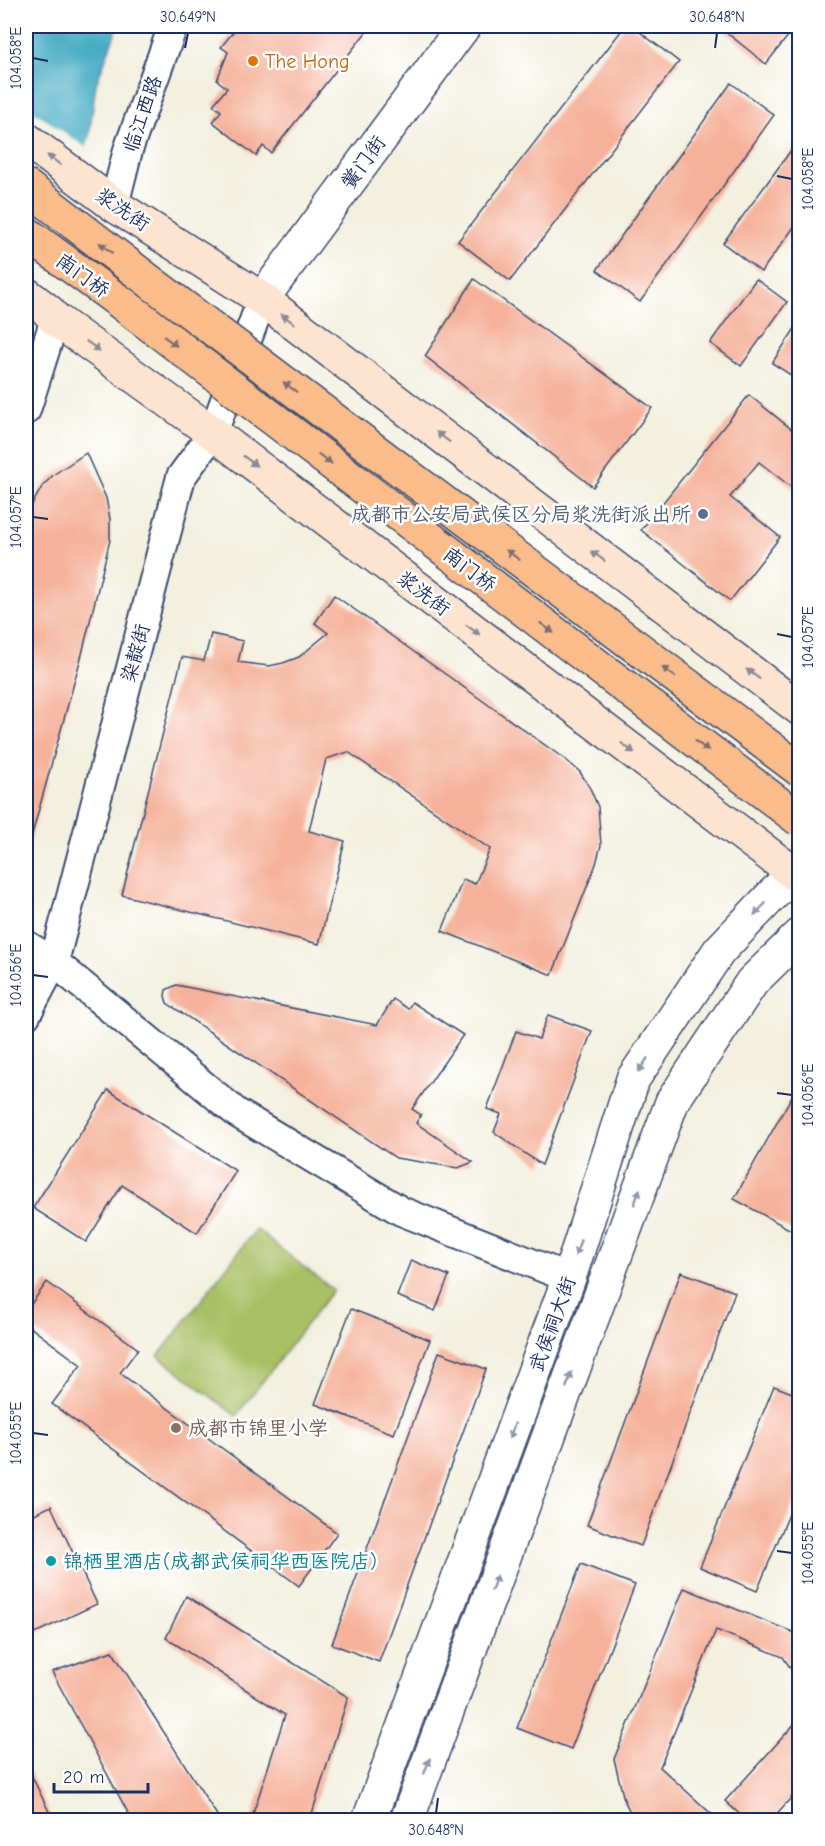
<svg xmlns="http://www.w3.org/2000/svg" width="825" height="1846" font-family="'Comic Neue','LXGW WenKai TC',sans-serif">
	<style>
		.green { fill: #a9bf64; stroke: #627761; stroke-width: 1.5 }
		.water { fill: #43aac3; stroke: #2f6c90; stroke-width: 1.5 }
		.pier { fill: #f3f0df }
		.building { fill: #f5b19a }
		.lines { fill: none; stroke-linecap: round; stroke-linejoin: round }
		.minor-casing { stroke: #3b4c71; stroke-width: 32 }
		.tertiary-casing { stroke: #3b4c71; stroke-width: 36 }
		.secondary-casing { stroke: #3b4c71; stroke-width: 36 }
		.primary-casing { stroke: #3b4c71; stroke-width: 36 }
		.minor { stroke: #fff; stroke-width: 28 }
		.tertiary { stroke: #fff; stroke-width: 33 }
		.secondary { stroke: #fde4d0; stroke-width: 33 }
		.primary { stroke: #f9bc8a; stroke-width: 33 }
		.primary-bridge-casing { stroke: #3b4c71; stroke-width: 36; stroke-linecap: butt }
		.primary-bridge { stroke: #f9bc8a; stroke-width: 33 }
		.oneway { fill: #8c8a97 }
		.oneway2 { fill: #7f6e72 }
		.oneway3 { fill: #8d97ae }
		.ticks { fill: none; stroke: #1b2f5e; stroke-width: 2 }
		.food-dot { fill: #e8710a; stroke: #fff; stroke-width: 2 }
		.service-dot { fill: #5c6f8a; stroke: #fff; stroke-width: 2 }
		.education-dot { fill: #8d6e63; stroke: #fff; stroke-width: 2 }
		.culture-dot { fill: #0f9aa8; stroke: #fff; stroke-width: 2 }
		.labels { text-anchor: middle; stroke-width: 5; stroke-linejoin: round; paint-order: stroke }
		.food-label { font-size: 20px; fill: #c56008; stroke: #fff; text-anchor: start }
		.street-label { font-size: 20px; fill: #1b2f5e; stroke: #fff }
		.service-label { font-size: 20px; fill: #4e5e75; stroke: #fff; text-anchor: end }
		.education-label { font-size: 20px; fill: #785e54; stroke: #fff; text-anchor: start }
		.culture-label { font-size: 20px; fill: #0d838f; stroke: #fff; text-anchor: start }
		.neatline { fill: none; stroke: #1b2f5e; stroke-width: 2 }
		.ticks-label { font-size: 15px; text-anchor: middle; fill: #1b2f5e }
	</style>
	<rect width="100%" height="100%" fill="#fff"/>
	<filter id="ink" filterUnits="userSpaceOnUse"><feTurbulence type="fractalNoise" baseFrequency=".0167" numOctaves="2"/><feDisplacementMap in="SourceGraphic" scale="12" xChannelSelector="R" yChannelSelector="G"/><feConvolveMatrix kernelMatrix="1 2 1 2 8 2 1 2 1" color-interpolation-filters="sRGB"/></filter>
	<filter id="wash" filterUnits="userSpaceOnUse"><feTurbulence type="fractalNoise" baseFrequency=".008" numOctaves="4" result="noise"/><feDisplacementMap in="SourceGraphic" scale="24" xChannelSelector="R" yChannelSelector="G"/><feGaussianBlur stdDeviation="1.35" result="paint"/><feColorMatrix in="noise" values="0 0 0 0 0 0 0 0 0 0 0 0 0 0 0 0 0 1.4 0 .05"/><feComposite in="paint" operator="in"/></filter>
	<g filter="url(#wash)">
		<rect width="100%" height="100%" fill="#f3f0df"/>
		<polygon class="green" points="256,1229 333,1290 236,1416 158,1356"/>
		<polygon class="water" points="26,26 118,26 96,84 89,137 26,328"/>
		<polygon class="pier" points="26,106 88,149 28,329 26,331"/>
		<g id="blocks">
			<g class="building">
				<polygon points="238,26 371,26 271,153 263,146 256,156 213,122 221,111 213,105 227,88 217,80 228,52 221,47"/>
				<polygon points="625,26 632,26 679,62 510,281 458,241"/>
				<polygon points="724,26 796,26 766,64 721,28"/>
				<polygon points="731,83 774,115 640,302 597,270"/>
				<polygon points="800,138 800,219 761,272 723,243"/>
				<polygon points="474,279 652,408 593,487 425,356"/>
				<polygon points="756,279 787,302 741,366 710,343"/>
				<polygon points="800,321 800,381 772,363"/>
				<polygon points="749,395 800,436 800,494 759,462 730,497 780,537 730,601 641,530"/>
				<polygon points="86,453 106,498 110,519 110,540 82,654 26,856 26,515 42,487 53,475"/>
				<polygon points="334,595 566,760 580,772 590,788 598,807 601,845 596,864 552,975 442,931 463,879 475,884 490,849 348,752 326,759 309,831 345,841 319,944 122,895 182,657 204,661 211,634 243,641 238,662 269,666 283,663 299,657 328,633 315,623"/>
				<polygon points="176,985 377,1025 393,999 408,1009 412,1002 463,1035 412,1109 421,1115 416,1123 473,1162 458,1168 396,1158 167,1003 165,996 166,990"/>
				<polygon points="548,1015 592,1031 542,1165 494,1132 501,1114 487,1109 516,1031 539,1039"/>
				<polygon points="108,1090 236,1171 197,1233 122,1185 86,1242 33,1208"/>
				<polygon points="800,1092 800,1235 734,1199 792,1096"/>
				<polygon points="411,1260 449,1276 435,1311 397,1296"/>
				<polygon points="681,1272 735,1292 641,1546 587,1525"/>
				<polygon points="47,1282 138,1349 120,1373 337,1533 299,1586 52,1404 81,1365 26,1324 26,1311"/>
				<polygon points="351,1309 430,1340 394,1434 315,1404"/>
				<polygon points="439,1352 486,1369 379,1662 332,1644"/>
				<polygon points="774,1386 800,1396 800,1488 757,1591 700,1567"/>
				<polygon points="51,1506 97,1604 33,1634 26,1619 26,1518"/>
				<polygon points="581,1564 635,1585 571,1749 517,1728"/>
				<polygon points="684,1588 800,1635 800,1682 783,1657 716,1630 660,1767 718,1820 634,1820 624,1800 614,1759"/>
				<polygon points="186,1596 348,1697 310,1820 251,1820 285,1715 166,1638"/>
				<polygon points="112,1651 220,1820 132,1820 52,1672"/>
				<polygon points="800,1718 800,1788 771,1820 746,1820 725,1801"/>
				<polygon points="26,1764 53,1820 26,1820"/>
			</g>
		</g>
	</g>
	<g filter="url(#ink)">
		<use href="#blocks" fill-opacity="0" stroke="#3b4c71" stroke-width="1.5"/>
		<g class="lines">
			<g class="minor-casing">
				<g id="minor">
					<polyline points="114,205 128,150 173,26"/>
					<polyline points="26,410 55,319"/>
					<polyline points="26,945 54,962 237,1113 401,1211 569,1278"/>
					<polyline points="26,1015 54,962 181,477 213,433 262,299"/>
				</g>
			</g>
			<g class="tertiary-casing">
				<g id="tertiary">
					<polyline points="262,299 464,26"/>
					<polyline points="369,1820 569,1278 633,1079 719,951 800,866"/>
					<polyline points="407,1820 672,1102 752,982 800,935"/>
				</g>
			</g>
			<g class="secondary-casing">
				<g id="secondary">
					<polyline points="26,139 114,205 262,299 800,709"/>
					<polyline points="26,294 47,310 55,319 213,433 800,878"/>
				</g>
			</g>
			<g class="primary-casing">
				<g id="primary">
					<polyline points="26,186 153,284"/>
					<polyline points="26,233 124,305"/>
				</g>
			</g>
			<use href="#minor" class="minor"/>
			<use href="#tertiary" class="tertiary"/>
			<use href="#secondary" class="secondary"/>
			<use href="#primary" class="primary"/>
			<g class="primary-bridge-casing">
				<g id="primary-bridge">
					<polyline points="153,284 800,770"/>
					<polyline points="124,305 800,820"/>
				</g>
			</g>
			<use href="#primary-bridge" class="primary-bridge"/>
		</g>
		<defs><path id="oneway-solid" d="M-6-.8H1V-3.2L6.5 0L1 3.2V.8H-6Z" transform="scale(1.5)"/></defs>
		<g class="oneway">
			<use href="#oneway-solid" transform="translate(54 160) rotate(-143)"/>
			<use href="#oneway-solid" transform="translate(288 319) rotate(-143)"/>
			<use href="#oneway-solid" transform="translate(93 346) rotate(36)"/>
			<use href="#oneway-solid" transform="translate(443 437) rotate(-143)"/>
			<use href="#oneway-solid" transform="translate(250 461) rotate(37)"/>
			<use href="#oneway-solid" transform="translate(598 556) rotate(-143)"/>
			<use href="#oneway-solid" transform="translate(473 630) rotate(37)"/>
			<use href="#oneway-solid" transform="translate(753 674) rotate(-143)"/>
			<use href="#oneway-solid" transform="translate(628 748) rotate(37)"/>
		</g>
		<g class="oneway2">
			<use href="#oneway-solid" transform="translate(106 248) rotate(-142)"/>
			<use href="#oneway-solid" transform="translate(170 341) rotate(37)"/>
			<use href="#oneway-solid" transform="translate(290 387) rotate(-143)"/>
			<use href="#oneway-solid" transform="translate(325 459) rotate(37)"/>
			<use href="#oneway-solid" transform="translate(513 555) rotate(-143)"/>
			<use href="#oneway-solid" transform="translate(547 628) rotate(37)"/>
			<use href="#oneway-solid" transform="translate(669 672) rotate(-143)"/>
			<use href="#oneway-solid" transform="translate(702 746) rotate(37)"/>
		</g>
		<g class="oneway3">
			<use href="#oneway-solid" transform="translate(760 909) rotate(134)"/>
			<use href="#oneway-solid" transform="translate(643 1065) rotate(124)"/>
			<use href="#oneway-solid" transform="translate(637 1197) rotate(-70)"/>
			<use href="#oneway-solid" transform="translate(578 1248) rotate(108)"/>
			<use href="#oneway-solid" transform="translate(569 1380) rotate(-70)"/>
			<use href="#oneway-solid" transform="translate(512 1431) rotate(110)"/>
			<use href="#oneway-solid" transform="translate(494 1583) rotate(-70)"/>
			<use href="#oneway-solid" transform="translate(427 1766) rotate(-70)"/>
		</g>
	</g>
	<path class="ticks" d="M185,48L188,33M715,48L717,33M33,58L48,61M777,176L792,179M33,517L48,519M777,634L792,637M33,975L48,977M777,1093L792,1095M33,1433L48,1435M777,1551L792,1553M436,1813L438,1798"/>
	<circle class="food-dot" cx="253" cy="61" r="6"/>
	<circle class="service-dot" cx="703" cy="514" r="6"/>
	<circle class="education-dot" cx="176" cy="1428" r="6"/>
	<circle class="culture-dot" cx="51" cy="1561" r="6"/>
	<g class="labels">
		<g class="food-label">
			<text x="265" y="68">The Hong</text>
		</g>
		<g class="street-label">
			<text transform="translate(142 114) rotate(-71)" y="7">临江西路</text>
			<text transform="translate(363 162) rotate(-54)" y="7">黉门街</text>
			<text transform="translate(123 209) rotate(34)" y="7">浆洗街</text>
			<text transform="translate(83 275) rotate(36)" y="7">南门桥</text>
			<text transform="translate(470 569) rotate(37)" y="7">南门桥</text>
			<text transform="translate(424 593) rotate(37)" y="7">浆洗街</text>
			<text transform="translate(135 653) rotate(-75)" y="7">染靛街</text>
			<text transform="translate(552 1324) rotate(-70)" y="7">武侯祠大街</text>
		</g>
		<g class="service-label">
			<text x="691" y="521">成都市公安局武侯区分局浆洗街派出所</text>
		</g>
		<g class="education-label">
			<text x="188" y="1435">成都市锦里小学</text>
		</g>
		<g class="culture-label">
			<text x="63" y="1568">锦栖里酒店(成都武侯祠华西医院店)</text>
		</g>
	</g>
	<rect width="825" height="1846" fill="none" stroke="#fff" stroke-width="66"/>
	<path d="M54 1783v9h94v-9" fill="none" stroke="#1b2f5e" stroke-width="3"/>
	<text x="63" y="1783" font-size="18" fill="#1b2f5e" stroke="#ffffff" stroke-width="4.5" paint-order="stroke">20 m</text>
	<rect x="33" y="33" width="759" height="1780" class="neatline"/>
	<g class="ticks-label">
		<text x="188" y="22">30.649°N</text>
		<text x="717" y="22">30.648°N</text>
		<text transform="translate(16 58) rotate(-90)" y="5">104.058°E</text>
		<text transform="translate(808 179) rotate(-90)" y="5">104.058°E</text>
		<text transform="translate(16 517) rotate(-90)" y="5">104.057°E</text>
		<text transform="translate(808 637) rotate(-90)" y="5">104.057°E</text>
		<text transform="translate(16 975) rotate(-90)" y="5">104.056°E</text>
		<text transform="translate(808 1095) rotate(-90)" y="5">104.056°E</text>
		<text transform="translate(16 1433) rotate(-90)" y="5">104.055°E</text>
		<text transform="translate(808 1553) rotate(-90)" y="5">104.055°E</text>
		<text x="436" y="1835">30.648°N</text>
	</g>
</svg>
